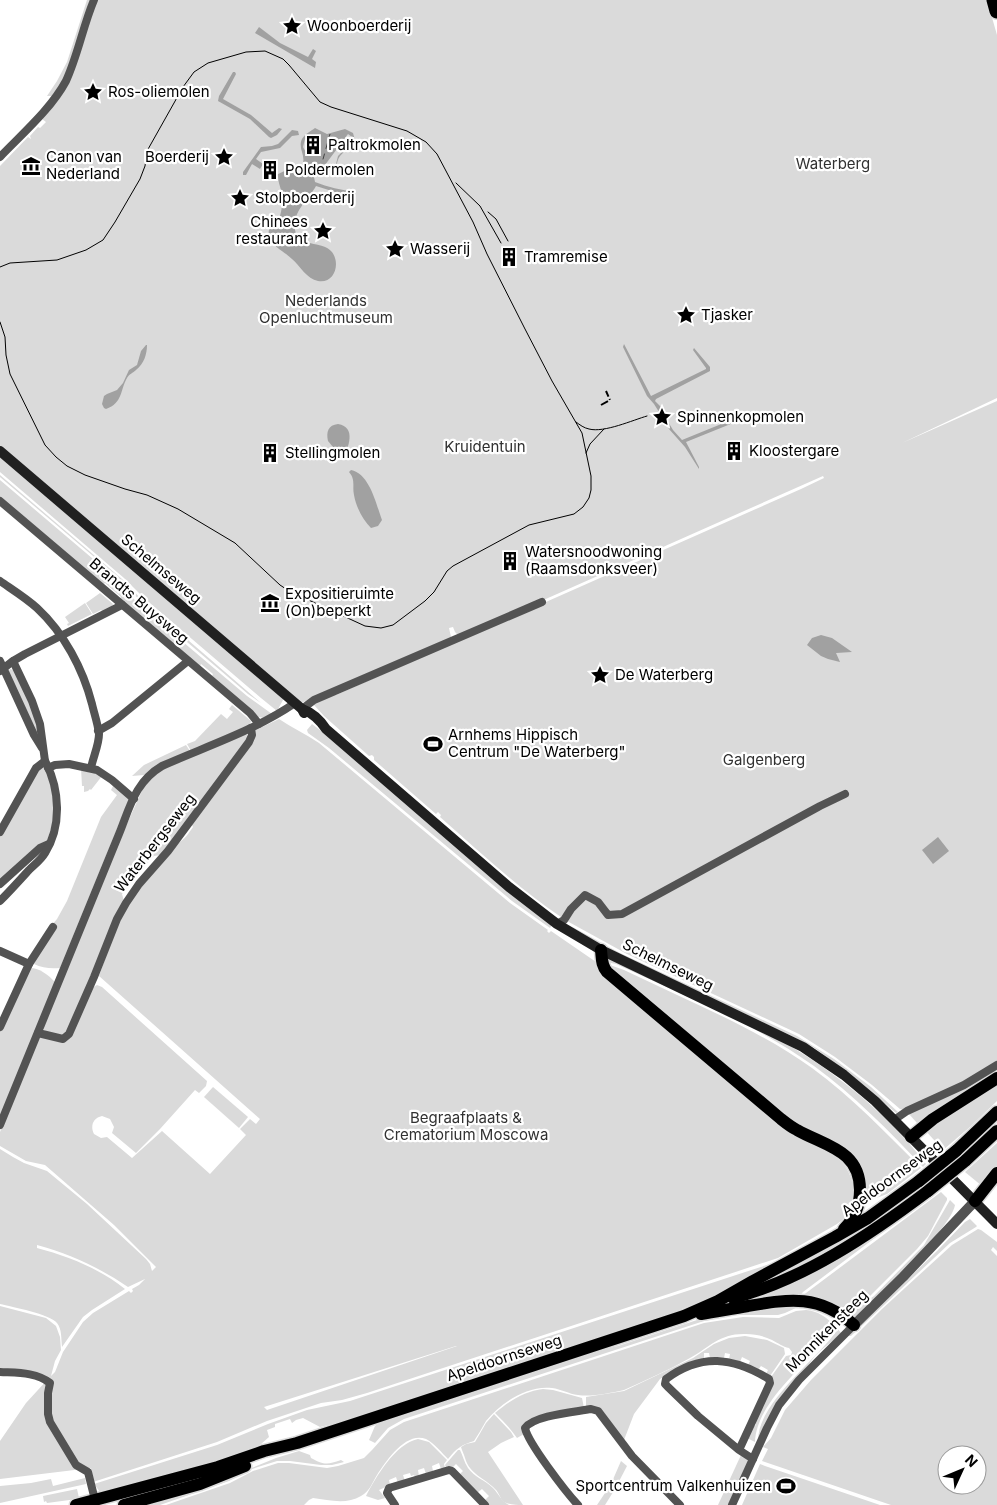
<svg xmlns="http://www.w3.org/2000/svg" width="997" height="1505" font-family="Inter,sans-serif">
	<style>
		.green { fill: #dadada; fill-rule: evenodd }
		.water { fill: #a1a1a1; fill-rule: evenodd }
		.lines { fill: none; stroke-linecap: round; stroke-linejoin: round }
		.ferry { stroke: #424242; stroke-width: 1; stroke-dasharray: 6 5; stroke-linecap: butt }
		.primary-casing { stroke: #dbdbdb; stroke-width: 15 }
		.motorway-casing { stroke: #dbdbdb; stroke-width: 18 }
		.minor { stroke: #535353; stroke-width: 8 }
		.tertiary { stroke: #535353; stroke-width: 10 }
		.secondary { stroke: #202020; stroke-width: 10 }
		.primary { stroke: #000; stroke-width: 12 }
		.motorway { stroke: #000; stroke-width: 15 }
		.tram { stroke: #000; stroke-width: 1 }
		.rail { stroke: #000; stroke-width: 2; stroke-dasharray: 8 2.5 1 2.5; stroke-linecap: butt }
		.primary-bridge-casing { stroke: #dbdbdb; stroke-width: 15; stroke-linecap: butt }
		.primary-bridge { stroke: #000; stroke-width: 12 }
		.labels { text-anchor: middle; stroke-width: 4.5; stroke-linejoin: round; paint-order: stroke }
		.poi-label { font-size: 15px; fill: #000; stroke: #fff; text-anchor: start }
		.park-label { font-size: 15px; fill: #313131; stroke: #fff }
		.street-label { font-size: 15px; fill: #000; stroke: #fff }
	</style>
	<rect width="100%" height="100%" fill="#fff"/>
	<g class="green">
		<polygon points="87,0 92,0 63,81 52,96 47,96 57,81 67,62"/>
		<path d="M97,0H987L997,35V398L902,443L997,401V1066L904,1110L900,1109L872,1085L835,1057L799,1034L627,954L567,921L563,916L561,917C518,888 479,851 440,817L441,815L438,812L436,814L374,760V757L372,755L369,756L324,716L314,705L315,704L335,694L336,695L801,489L824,478L823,476L494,622L459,636L455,632L453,627L449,628L451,637L449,640L301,703L0,448V166L28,137L31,139L30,136L38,127L40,128L46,122L42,119L58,97Z"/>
		<polygon points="0,455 282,696 283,700 277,711 261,698 144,598 124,578 0,472"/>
		<polygon points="0,475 122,579 144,602 261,703 248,694 146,607 119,578 0,477"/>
		<polygon points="0,480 119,581 138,604 247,696 272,714 265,718 258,717 212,676 213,674 201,664 200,666 197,663 195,663 120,599 121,597 105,583 103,585 0,498"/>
		<polygon points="100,593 113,604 112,606 103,612 101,610 93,614 86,603"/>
		<polygon points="85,603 92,614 68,626 67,624 69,623 65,617"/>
		<polygon points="10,669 14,670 30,701 40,733 37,735 8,672"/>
		<polygon points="232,705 251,721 250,725 191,751 187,744 195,741 221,714 227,719 233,712 229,709"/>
		<path d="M279,719C292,728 306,734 319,743L510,903L548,930L547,931L549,933L551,931L599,964L837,1157C857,1175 861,1208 837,1224L778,1258L367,1393L342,1400L321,1403L267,1421L217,1442L93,1482L91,1468L0,1479V1441L26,1403L48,1379L0,1371V1306L46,1318L56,1326L60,1337L61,1350L55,1361L51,1376L55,1372L63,1352L83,1322L93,1313L129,1291L131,1293L133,1291L132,1289L139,1285L145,1279L128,1287C100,1268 70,1254 37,1245V1248C68,1256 100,1269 125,1289L92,1310L83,1317L62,1347C61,1339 62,1329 57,1323C50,1314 12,1307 0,1304V1149L13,1157L24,1163L47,1171L87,1204L146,1259L150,1264L152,1271L156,1267L114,1225L45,1165L26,1161L0,1146V1132L38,1039L41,1037L63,1041L92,988L97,985L102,987L207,1081L206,1086L199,1093L195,1090L160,1129L136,1153L112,1133L114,1127L110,1119L102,1116C93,1118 90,1126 94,1134L101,1138L107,1137L132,1158L162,1131L210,1174L246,1135L240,1129L250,1119L256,1124L260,1119L99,976L117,926L133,897L178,843C184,840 189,833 193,827L192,825L256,730ZM457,1346L267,1410L264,1407L456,1346Z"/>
		<polygon points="312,724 332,739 552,925 550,928 512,901 329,748 308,733 307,730"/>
		<polygon points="246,733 248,738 161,855 154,856 134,878 122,894 124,901 67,1034 63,1036 45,1032 43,1028 122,835 144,786 161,770"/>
		<polygon points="186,745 190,751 149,771 144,775 132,776 144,765"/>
		<polygon points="42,767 46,769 52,789 54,803 53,822 47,841 0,882 0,837 38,769"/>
		<polygon points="81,768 102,776 91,790 90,789 88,791 84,792 84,786 82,786"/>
		<path d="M114,784L130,797L60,968C51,969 42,968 34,964L51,926L57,919L67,901L101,817L117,795L111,790Z"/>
		<polygon points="569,925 620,953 797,1036 834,1059 871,1087 898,1112 896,1113 850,1074 813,1047 796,1038 606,948"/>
		<path d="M608,959L612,960C645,976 678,991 711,1007C739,1020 766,1032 792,1047C843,1078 890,1117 926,1164L923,1167C889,1131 854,1095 814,1066C754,1023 683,995 616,964L606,962Z"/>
		<path d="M607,964L624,970C686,1000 756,1028 812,1068C852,1097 886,1133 921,1168L887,1194L863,1203L861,1175L798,1127Z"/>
		<path d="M30,968C40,968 48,975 55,982L0,1118V1030Z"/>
		<polygon points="997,1068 997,1073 917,1123 909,1114"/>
		<polygon points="997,1084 997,1101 970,1127 943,1150 925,1130"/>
		<polygon points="213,1087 248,1117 239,1128 204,1097"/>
		<polygon points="997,1143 997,1168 982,1186 965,1172"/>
		<polygon points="921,1184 925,1188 883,1218 806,1264 767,1280 837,1242"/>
		<polygon points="941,1192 947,1198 947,1200 928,1236 917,1249 869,1297 852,1305 844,1313 802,1296"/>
		<polygon points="932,1195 803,1292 799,1297 729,1307"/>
		<path d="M950,1200L955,1205C951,1229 877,1296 857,1316L852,1317L846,1315C852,1305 865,1303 874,1296L924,1245Z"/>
		<polygon points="855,1208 849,1219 844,1225 775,1267 737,1286 697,1303 644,1324 595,1341 361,1417 320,1427 303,1418 296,1420 292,1423 290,1419 275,1424 275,1427 267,1430 269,1437 251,1453 108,1493 100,1492 94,1484 217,1445 268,1424 307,1410 350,1401 779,1261 792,1255 839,1226 846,1221"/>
		<polygon points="970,1219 977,1226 976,1227 950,1243 851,1336 848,1336 937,1251 965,1222"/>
		<path d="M978,1229L981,1230L997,1242V1251L993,1247L991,1250L997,1256V1505H891L762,1461L768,1449L763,1447L771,1438L785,1410L811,1380L882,1309L952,1245ZM947,1455H977V1485H947Z"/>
		<polygon points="777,1304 798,1307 785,1313 778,1315 736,1315 704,1321 404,1419 388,1428 375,1443 369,1440 375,1426 380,1422 586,1353 618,1346 703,1318"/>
		<path d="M806,1310C818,1311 826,1317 834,1325C834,1336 821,1346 814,1353C792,1376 756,1409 755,1442L747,1438L752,1425L755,1426L756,1424L754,1422L774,1382L771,1377L786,1356L791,1355L792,1352L789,1348C783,1347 778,1343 772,1340C764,1336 755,1334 746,1334C720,1333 710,1347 690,1358C669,1370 646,1380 624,1390C610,1393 592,1397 578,1395C569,1394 561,1389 552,1388C527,1385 501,1403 486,1421C482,1428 478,1435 474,1441C461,1445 457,1448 448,1459C442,1453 434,1443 426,1439C406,1431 386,1461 377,1475C372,1483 370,1491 361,1496C346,1505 329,1500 313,1498L309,1500L304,1505H166L230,1483L253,1471L278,1463H289L327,1468L338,1466L364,1458L372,1450L390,1430L404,1422L704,1323L743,1317L779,1318L796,1311Z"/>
		<path d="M838,1329L841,1333C831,1344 816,1351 808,1366L774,1407L758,1440C759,1401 817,1360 838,1329Z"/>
		<polygon points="745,1336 767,1340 784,1348 785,1354 770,1376 766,1374 768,1370 761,1366 758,1370 748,1365 750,1361 742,1357 740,1362 729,1359 730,1354 725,1353 724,1358 710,1358 709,1353 704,1353 704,1358 665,1376 660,1379 634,1414 624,1440 604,1413 586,1407 586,1397 624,1391 693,1358 714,1344 729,1338"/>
		<path d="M543,1389L553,1390L582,1398L584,1408L551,1413L522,1430L524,1434L517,1438C511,1429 503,1421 495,1413C509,1401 525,1391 543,1389Z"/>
		<path d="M494,1414L511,1432L514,1437L501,1443L488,1452L523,1505C516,1505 510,1505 504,1502C500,1499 499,1492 495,1489C484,1477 470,1475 465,1458C464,1454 462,1451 461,1447L466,1444L475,1442L486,1423Z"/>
		<path d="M418,1439L429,1442L447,1460L444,1464L445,1468L441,1469L439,1463L432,1466L433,1471L426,1474L424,1468L418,1470L419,1476L415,1477L414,1475L411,1476L410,1473L403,1475L405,1481L398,1483L396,1477L389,1480L390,1485L379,1490L385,1498L378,1500L366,1496C376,1477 395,1444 418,1439Z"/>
		<path d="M458,1450H460C463,1456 464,1462 468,1468C474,1477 485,1480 493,1488C499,1494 501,1501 509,1505H488L484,1501L489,1496L482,1489L477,1493L459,1475L463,1471L456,1464L452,1468L450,1466L446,1467L445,1465Z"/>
		<path d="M299,1451L310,1455L311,1458C324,1465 327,1465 341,1460L344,1462L332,1465H321L290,1461H277L252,1469L229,1481L160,1505H137L247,1470L276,1458Z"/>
		<polygon points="741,1455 747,1459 748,1462 728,1505 718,1505"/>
		<polygon points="621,1461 627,1466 615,1489 605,1505 597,1505 611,1484"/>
		<polygon points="760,1464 765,1466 880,1505 742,1505"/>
		<polygon points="85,1478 86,1484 0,1503 0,1486 31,1483 51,1479 53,1486"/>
		<polygon points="77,1489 79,1498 77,1499 47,1503 46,1501 44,1502 43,1496"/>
	</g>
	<g class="water">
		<polygon points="259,27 280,43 308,57 313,49 316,51 312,59 316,62 315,68 255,33"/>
		<polygon points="233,72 235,72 236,74 223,99 251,115 272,133 279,128 282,129 277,135 271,138 269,137 250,119 218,101 219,96"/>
		<path d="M315,128L327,134L345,129L353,133L355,140C351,148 345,150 340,156C336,161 338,167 333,172L323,167L314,177L315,182C328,187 341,190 355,192L356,194L355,195L335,192L316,186C308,200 292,212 295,230C298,248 322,240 332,252C341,264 334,284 318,281C307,279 300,266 292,259C286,253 277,249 272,242C270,239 269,238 269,235C267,227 274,226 278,220C281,216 282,207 282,202C284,193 278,185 278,176L276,175L293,167L301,168C308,156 297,149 302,139C305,134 311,131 315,128ZM348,134L352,137V142L338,156L335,168L333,170L330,169L325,165ZM311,136L319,139C324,148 318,157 307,154L303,147L305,139Z"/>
		<polygon points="292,130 298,131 299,135 292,136 280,148 261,152 256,159 263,164 260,169 252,164 246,175 243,175 243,172 261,147 272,146 278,144"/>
		<polygon points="624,344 651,396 706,369 706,368 693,350 694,348 710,367 710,371 656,399 655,401 663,409 662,411 659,412 654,404 647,396 623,347"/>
		<path d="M146,345H147C147,354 144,364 136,370C133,373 129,374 127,378C120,390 123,403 106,409L104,408L102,404L104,396L107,394L117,390L123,383L129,370L137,365L141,351Z"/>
		<polygon points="741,416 743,419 686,442 699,467 699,469 685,447 669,429 665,421 667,420 673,430 682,440"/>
		<path d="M338,424C357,427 348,448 343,459L328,441C326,432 328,425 338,424Z"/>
		<path d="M351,470C370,474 376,504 382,520L378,526L371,528C363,520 356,507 354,495C352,486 356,480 349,472Z"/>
		<polygon points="821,635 832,638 852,652 836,653 840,662 828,659 821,656 807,645 812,638"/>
		<polygon points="938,837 949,851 933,864 922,850"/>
	</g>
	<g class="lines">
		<polyline class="ferry" points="320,170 330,134"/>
		<g class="primary-casing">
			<g id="primary">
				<path d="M601,950C602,958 601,965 607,972L781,1119C786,1123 791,1127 797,1130C825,1146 860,1150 860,1190C860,1206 855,1218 844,1229"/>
				<polyline points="911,1137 933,1119 997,1078"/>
				<polyline points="956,1151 997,1112"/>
				<polyline points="965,1161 997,1131"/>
				<polyline points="975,1201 997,1173"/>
				<path d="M733,1298C803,1280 871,1234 928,1191"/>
				<path d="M701,1314C717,1311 732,1309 748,1306C790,1299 819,1294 854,1325"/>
				<polyline points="76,1505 218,1467 264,1451 297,1443 684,1316 718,1301 753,1281 835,1237 868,1218 919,1181"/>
				<polyline points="124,1505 200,1484 245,1466"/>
			</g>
		</g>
		<g class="motorway-casing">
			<polyline id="motorway" points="994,0 997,11"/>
		</g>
		<g class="minor">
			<path d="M0,157C22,134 51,109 66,81C78,55 83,26 94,0"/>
			<polyline points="0,501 250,713 259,724"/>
			<path d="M0,581C13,590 26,598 37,608C64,633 83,669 92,704C94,713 98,724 99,734C99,745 93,757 91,768"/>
			<polyline points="0,661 34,735 42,748"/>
			<polyline points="0,671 13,661 25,654 122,605"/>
			<polyline points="302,709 314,700 542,602"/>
			<polyline points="98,731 112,723 188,661"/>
			<polyline points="48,768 55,765 69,764 97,770 112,780 134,799"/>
			<polyline points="0,832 36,768 45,761 40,724 32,701 13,661"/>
			<polyline points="0,884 40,848 49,844"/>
			<path d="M0,901C10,891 19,881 29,870C34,865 41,860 45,853C62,826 60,789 45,761"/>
			<polyline points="557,924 564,920 571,909 585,895 598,902 608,915 622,914 820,806 845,794"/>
			<polyline points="0,951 29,964"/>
			<polyline points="0,1027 29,964 53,927"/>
			<polyline points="38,1033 63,1039 69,1034 94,977 117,919 126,903 139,884 168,851 249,742 252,735 251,728"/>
			<polyline points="894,1120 907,1111 964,1085 997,1065"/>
			<path d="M0,1125L119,834C130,807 135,782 162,766C207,746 254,731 295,703"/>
			<path d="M0,1372C17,1373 36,1372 50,1383L48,1393V1414L50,1422L76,1465L88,1472L95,1500"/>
			<path d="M739,1450L698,1416L668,1387L665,1384L666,1379C701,1353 733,1357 769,1379L770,1383L739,1450L753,1459"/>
			<polyline points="395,1505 387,1493 389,1488 449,1470 452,1471 485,1505"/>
			<path d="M578,1505C566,1492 528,1443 525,1428C534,1415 576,1412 591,1409L598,1411L632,1456L680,1505"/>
			<polyline points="732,1505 767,1428 779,1405 799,1380 854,1325"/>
		</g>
		<polyline class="tertiary" points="854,1325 903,1277 975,1201"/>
		<g class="secondary">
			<polyline points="0,451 295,703 302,709 304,713"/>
			<path d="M302,709C313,713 320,720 326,729L509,887L557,924L601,950L803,1047L844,1075L875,1101L894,1120L997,1224"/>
		</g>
		<use href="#primary" class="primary"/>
		<use href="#motorway" class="motorway"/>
		<g class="tram">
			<polyline points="456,183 480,206 501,243"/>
			<polyline points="488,212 496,219 508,241"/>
			<polyline points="0,267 10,263 57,260 86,250 103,240 115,222 140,179 145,166 147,151 183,87 194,72 208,63 246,52 265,51 283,59 289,65 320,102 331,107 407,131 426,142 437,154 473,222 487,254 525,329 552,381 582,433 591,476 591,490 589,498 583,507 574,514 529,525 453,566 447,571 434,592 425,601 393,625 381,628 365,626 289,591 280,585 235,543 178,509 147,495 125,489 85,475 67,466 56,457 45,445 10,374 6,355 5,337 0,322"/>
			<path d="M576,422C580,425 584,428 589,429C604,433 633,420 647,416"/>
			<polyline points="586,453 590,444 604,429"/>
		</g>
		<polyline class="rail" points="601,405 610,400 606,391"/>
		<g class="primary-bridge-casing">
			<g id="primary-bridge">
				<polyline points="919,1181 956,1151"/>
				<polyline points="928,1191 965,1161"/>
			</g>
		</g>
		<use href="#primary-bridge" class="primary-bridge"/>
	</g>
	<defs>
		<g id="sight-bare" transform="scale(1.5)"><path d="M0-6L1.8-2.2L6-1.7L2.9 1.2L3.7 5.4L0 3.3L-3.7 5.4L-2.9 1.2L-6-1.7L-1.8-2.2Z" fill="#000" stroke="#fff" stroke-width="2.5" paint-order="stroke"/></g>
		<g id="building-bare" transform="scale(1.5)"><path d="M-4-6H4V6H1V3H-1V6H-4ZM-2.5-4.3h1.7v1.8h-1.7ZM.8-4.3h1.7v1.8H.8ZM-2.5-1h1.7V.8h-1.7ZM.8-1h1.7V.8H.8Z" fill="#000" stroke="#fff" stroke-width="2.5" paint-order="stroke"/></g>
		<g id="museum-bare" transform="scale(1.5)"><path d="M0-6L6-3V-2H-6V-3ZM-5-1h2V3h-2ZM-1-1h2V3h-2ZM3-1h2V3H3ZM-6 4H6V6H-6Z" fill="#000" stroke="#fff" stroke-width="2.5" paint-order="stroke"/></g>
		<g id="stadium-bare" transform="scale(1.5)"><path d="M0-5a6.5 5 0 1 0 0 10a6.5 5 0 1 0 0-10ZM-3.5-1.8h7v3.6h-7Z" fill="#000" stroke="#fff" stroke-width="2.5" paint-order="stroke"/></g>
	</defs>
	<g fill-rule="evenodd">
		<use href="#sight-bare" x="292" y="26"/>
		<use href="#sight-bare" x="93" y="92"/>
		<use href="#building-bare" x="313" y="145"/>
		<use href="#sight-bare" x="224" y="157"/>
		<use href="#museum-bare" x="31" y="166"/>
		<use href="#building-bare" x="270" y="170"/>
		<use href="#sight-bare" x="240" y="198"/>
		<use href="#sight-bare" x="323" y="231"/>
		<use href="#sight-bare" x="395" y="249"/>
		<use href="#building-bare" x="509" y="257"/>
		<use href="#sight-bare" x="686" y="315"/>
		<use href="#sight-bare" x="662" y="417"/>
		<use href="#building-bare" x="734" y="451"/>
		<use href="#building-bare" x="270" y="453"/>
		<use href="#building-bare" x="510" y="561"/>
		<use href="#museum-bare" x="270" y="603"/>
		<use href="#sight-bare" x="600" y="675"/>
		<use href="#stadium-bare" x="433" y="744"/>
		<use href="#stadium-bare" x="786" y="1486"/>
	</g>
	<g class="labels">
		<g class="poi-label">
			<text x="307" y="31">Woonboerderij</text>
			<text x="108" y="97">Ros-oliemolen</text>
			<text x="328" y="150">Paltrokmolen</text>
			<text x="46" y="162">Canon van<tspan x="46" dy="17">Nederland</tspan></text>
			<text x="209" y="162" text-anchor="end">Boerderij</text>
			<text x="285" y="175">Poldermolen</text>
			<text x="255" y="203">Stolpboerderij</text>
			<text x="308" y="227" text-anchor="end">Chinees<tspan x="308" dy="17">restaurant</tspan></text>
			<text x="410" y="254">Wasserij</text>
			<text x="524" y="262">Tramremise</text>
			<text x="701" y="320">Tjasker</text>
			<text x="677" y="422">Spinnenkopmolen</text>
			<text x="749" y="456">Kloostergare</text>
			<text x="285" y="458">Stellingmolen</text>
			<text x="525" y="557">Watersnoodwoning<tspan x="525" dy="17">(Raamsdonksveer)</tspan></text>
			<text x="285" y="599">Expositieruimte<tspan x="285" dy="17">(On)beperkt</tspan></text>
			<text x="615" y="680">De Waterberg</text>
			<text x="448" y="740">Arnhems Hippisch<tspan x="448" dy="17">Centrum "De Waterberg"</tspan></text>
			<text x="771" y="1491" text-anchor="end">Sportcentrum Valkenhuizen</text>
		</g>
		<g class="park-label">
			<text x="833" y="169">Waterberg</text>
			<text x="326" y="306">Nederlands<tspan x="326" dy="17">Openluchtmuseum</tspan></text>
			<text x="485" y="452">Kruidentuin</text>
			<text x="764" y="765">Galgenberg</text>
			<text x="466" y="1123">Begraafplaats &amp;<tspan x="466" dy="17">Crematorium Moscowa</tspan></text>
		</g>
		<g class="street-label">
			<text transform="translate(161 569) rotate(40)" y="5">Schelmseweg</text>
			<text transform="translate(139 601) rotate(40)" y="5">Brandts Buysweg</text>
			<text transform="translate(155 843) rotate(-52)" y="5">Waterbergseweg</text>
			<text transform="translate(668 965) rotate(26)" y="5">Schelmseweg</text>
			<text transform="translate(892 1178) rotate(-36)" y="5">Apeldoornseweg</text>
			<text transform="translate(827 1331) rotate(-45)" y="5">Monnikensteeg</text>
			<text transform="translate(504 1358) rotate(-18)" y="5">Apeldoornseweg</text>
		</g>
	</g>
	<g transform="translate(962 1470) rotate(46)"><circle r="24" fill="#ffffff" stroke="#999999"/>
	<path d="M0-4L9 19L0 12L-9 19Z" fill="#000000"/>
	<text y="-8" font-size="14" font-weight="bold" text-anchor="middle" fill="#000000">N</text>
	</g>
</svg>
